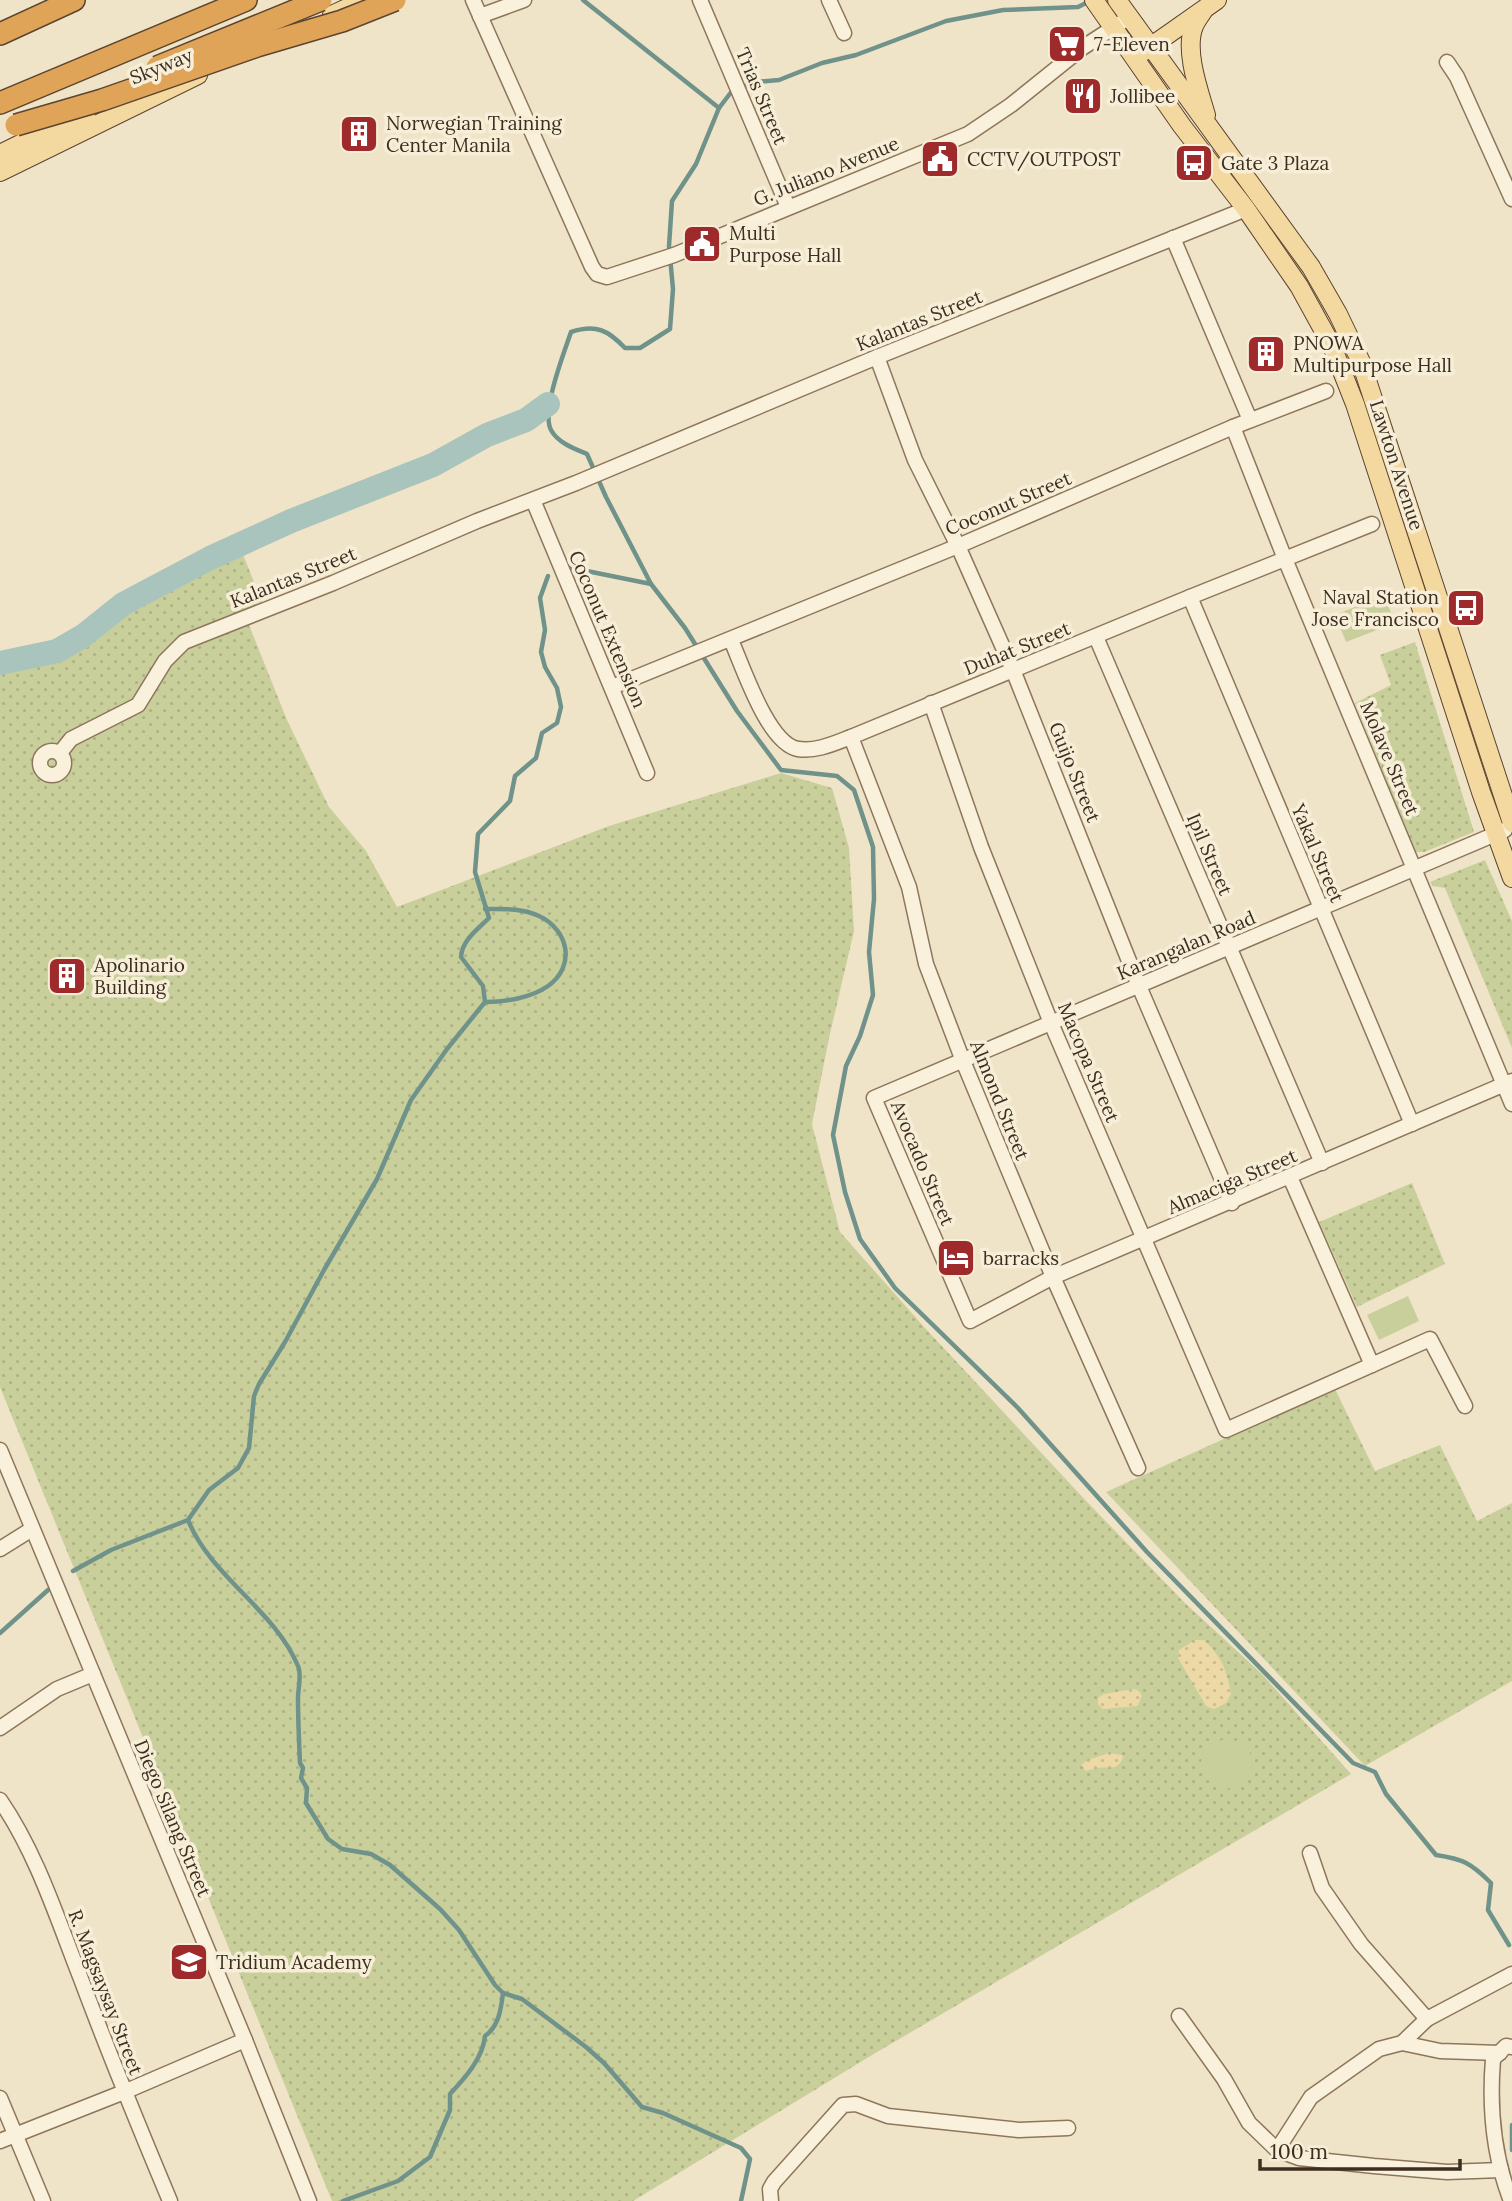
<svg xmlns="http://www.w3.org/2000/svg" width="1512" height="2201" font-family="Lora,serif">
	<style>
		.grass { fill: url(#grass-dots) }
		.sand { fill: url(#sand-dots) }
		.pitch { fill: #c9cf9b }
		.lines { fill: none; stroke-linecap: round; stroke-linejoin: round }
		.stream { stroke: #6f938a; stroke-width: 4.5 }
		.river { stroke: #a9c4bc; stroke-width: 24 }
		.minor-casing { stroke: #8d765c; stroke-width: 17 }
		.major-casing { stroke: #5b4430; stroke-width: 20 }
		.highway-casing { stroke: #5b4430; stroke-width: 24 }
		.minor { stroke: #faf1dc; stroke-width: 14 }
		.major { stroke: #f3d9a0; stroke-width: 18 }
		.highway { stroke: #e0a458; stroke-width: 21 }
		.highway-bridge-casing { stroke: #5b4430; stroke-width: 24; stroke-linecap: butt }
		.highway-bridge { stroke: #e0a458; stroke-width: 21 }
		.labels { text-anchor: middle; stroke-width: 7; stroke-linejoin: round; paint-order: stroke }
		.poi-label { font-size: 19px; fill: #3d2e20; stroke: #f7eed8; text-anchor: start }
		.street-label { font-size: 19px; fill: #3d2e20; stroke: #f7eed8 }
	</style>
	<defs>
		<pattern id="grass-dots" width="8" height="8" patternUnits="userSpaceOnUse" patternTransform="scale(1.75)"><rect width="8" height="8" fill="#c9cf9b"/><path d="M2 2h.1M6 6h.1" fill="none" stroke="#aeb285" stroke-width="1.8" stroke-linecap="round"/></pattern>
		<pattern id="sand-dots" width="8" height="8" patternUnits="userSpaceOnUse" patternTransform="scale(1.75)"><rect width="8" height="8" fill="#ecd9a5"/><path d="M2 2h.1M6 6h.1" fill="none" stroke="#cbbb8e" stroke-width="1.8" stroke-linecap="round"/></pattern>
	</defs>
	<rect width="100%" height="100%" fill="#f0e4c8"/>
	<g class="grass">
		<polygon points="240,547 266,612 247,620 287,720 329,807 366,851 397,907 609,826 781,773 832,788 849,848 854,931 829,1038 812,1124 840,1232 925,1328 1089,1504 1184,1602 1262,1674 1351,1774 872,2055 633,2201 332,2201 0,1387 0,669 62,647 134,595"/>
		<polygon points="1415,642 1474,832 1424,852 1415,852 1355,703 1391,685 1380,655"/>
		<polygon points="1485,860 1512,921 1512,1048 1445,888 1433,886 1430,882"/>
		<polygon points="1412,1183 1445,1264 1357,1307 1319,1222"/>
		<polygon points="1335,1389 1375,1471 1440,1445 1477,1521 1512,1503 1512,1681 1365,1766 1106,1492"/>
	</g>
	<g class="sand">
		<path d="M1195,1640H1204C1222,1657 1227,1671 1231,1694L1226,1703L1214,1709L1206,1706L1178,1658L1179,1650Z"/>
		<polygon points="1134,1689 1139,1691 1142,1696 1137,1706 1103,1709 1098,1704 1098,1698 1104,1694"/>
		<path d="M1109,1753L1122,1755L1123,1758C1116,1772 1111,1766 1098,1768C1094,1768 1090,1770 1086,1771L1081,1765L1088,1760Z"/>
	</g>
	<g class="pitch">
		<polygon points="1384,595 1395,623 1346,642 1335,615"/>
		<polygon points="1408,1296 1419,1321 1379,1340 1367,1315"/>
		<path d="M1226,1738C1269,1745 1252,1792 1220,1789L1200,1766L1204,1749Z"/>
	</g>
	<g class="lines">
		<g class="stream">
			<polyline points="583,0 719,108"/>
			<path d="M1090,1L1078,7L1003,10L946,21L856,55L822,63L779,80L755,82L732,91L719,108L696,164L672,201L669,246L673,289L670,329L640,348H625C608,330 596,324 571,332C564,353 541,411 551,430C558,443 575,449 587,454L606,497L651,584L685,628L737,711L781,770L837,776L854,790L873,847L874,899L869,952L873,995L860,1036L846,1066L833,1135L845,1192L860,1239L895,1288L1018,1408L1147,1552L1353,1763L1375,1772L1386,1794L1436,1855C1463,1859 1471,1863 1491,1883L1488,1910L1509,1945"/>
			<polyline points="567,567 651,584"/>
			<path d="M548,576L540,598L545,630L541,652L545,667L557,688L561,707L557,723L542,733L536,758L515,776L510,801L478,834L475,872L489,918C478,929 462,940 461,957L483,986L485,1002L447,1049L411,1100L377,1179L324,1270L285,1342L259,1384L254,1396L249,1448L238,1468L209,1490L188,1520C211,1577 274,1609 298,1666C302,1675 298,1688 298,1698C298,1720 299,1741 300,1763L303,1768L301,1778L307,1788L306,1803L328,1839L342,1849L371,1854L390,1865L440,1909L459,1930L495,1985L503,1993L522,1999L586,2047L604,2063L642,2107L663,2113L741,2148L750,2159L741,2201"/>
			<path d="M485,909C503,909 522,908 539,916C569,930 576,966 548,986C531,998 505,1002 485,1002"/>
			<polyline points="73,1571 111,1550 188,1520"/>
			<polyline points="0,1633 48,1590"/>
			<polyline points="1512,2125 1512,2150"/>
			<path d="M343,2201L398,2181L430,2157L450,2110V2094C465,2078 483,2058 485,2036C499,2026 501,2009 503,1993"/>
		</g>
		<polyline class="river" points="0,663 57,651 83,636 123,604 210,558 291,521 433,465 487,435 526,420 548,404"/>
		<g class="minor-casing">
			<g id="minor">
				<polyline points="473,0 592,267 597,274 607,277 674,255 968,134 1011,105 1082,48 1122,22"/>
				<polyline points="700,0 788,207"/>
				<polyline points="829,0 844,33"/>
				<polyline points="480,16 524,0"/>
				<polyline points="1447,62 1457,77 1512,199"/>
				<polyline points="1173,238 1250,420"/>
				<polyline points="877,357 915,460 958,546 1013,670 1139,986 1232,1203"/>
				<polyline points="1233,427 1285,559 1512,1104"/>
				<polyline points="533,500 647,773"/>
				<polyline points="1190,597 1412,1124"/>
				<polyline points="1096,637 1322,1163"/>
				<path d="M731,640C743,667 768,744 798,749C816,752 835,743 851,737L1190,597L1372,524"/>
				<polyline points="612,687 958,546 1233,427 1326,391"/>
				<polyline points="931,703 981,847 1051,1023 1226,1430 1430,1339 1465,1406"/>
				<polyline points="851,737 909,887 926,964 963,1061 1053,1277 1138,1468"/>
				<circle cx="52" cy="763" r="12"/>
				<polyline points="60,753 71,739 138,705 165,661 184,642 333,583 477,521 576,483 877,357 1246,209"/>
				<polyline points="1505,830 874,1098 970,1321 1053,1277 1512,1081"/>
				<polyline points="1290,1177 1372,1365"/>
				<polyline points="0,1450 245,2040 309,2201"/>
				<polyline points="0,1549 32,1529"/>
				<polyline points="0,1728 57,1689 93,1674"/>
				<path d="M0,1800C37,1854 57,1918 81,1979C109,2054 139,2127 170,2201"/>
				<polyline points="1310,1853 1322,1888 1361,1944 1427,2019"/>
				<polyline points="1179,2016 1224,2079 1249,2123 1277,2150 1299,2158 1374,2166 1447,2172 1501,2170"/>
				<polyline points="1402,2043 1440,2051 1500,2053"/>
				<polyline points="0,2098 43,2201"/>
				<polyline points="0,2141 124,2092 245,2040"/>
				<polyline points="1277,2150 1311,2097 1379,2049 1402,2043 1427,2019 1512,1974"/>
				<polyline points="771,2201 770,2189 774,2182 843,2105 856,2104 888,2116 1019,2130 1068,2128"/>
				<path d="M1511,2201C1493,2155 1489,2108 1493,2059L1506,2046L1512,2047"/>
			</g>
		</g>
		<g class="major-casing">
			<g id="major">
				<polyline points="1094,0 1182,126 1246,209 1299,286 1332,346 1355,404 1481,792 1512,878"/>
				<polyline points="1117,0 1311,267 1338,314 1361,362 1512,823"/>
				<path d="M1203,11C1200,16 1196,21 1194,26C1184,50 1199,91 1206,115"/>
				<polyline points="332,15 364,0"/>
				<polyline points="1143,52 1217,0"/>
				<polyline points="0,154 87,111"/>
				<polyline points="0,172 198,75"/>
			</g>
		</g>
		<g class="highway-casing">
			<g id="highway">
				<polyline points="0,34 74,0"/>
				<polyline points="0,103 246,0"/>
			</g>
		</g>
		<use href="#minor" class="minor"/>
		<use href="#major" class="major"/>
		<use href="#highway" class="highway"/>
		<g class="highway-bridge-casing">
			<g id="highway-bridge">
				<polyline points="157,67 321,0"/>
				<polyline points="16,125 102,100 257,46 342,21 395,0"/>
			</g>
		</g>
		<use href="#highway-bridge" class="highway-bridge"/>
	</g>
	<defs>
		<g id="supermarket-square" transform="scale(2.0125)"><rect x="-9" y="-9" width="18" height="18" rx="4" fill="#9e2a2b" stroke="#f7eed8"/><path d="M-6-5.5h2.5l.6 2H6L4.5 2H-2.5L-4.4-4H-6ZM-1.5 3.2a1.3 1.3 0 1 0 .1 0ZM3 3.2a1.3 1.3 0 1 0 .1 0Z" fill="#fff"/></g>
		<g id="restaurant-square" transform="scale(2.0125)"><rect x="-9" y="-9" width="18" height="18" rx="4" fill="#9e2a2b" stroke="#f7eed8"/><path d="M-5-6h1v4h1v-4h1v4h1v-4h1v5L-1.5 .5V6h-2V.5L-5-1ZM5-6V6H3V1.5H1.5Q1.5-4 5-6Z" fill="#fff"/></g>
		<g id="building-square" transform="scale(2.0125)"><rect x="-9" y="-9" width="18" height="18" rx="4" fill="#9e2a2b" stroke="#f7eed8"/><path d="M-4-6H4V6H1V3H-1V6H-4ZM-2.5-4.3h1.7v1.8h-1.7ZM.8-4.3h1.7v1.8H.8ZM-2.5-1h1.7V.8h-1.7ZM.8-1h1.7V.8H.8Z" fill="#fff"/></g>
		<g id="civic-square" transform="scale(2.0125)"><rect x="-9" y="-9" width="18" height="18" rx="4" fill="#9e2a2b" stroke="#f7eed8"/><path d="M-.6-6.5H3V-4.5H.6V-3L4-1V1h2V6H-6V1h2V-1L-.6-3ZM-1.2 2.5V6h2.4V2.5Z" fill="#fff"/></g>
		<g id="bus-square" transform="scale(2.0125)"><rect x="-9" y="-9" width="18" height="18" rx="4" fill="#9e2a2b" stroke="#f7eed8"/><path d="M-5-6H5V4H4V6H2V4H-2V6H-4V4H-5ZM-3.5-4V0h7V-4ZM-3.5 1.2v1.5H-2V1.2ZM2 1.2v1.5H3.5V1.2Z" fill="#fff"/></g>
		<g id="hotel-square" transform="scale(2.0125)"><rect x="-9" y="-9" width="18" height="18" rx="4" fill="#9e2a2b" stroke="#f7eed8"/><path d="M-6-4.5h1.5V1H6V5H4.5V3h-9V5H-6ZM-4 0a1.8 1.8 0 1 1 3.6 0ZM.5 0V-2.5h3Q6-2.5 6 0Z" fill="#fff"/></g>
		<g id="school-square" transform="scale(2.0125)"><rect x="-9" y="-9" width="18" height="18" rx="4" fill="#9e2a2b" stroke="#f7eed8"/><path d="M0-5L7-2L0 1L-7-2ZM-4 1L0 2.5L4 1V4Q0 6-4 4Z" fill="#fff"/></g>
	</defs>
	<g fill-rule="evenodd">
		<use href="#supermarket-square" x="1067" y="44"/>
		<use href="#restaurant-square" x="1083" y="96"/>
		<use href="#building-square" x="359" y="134"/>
		<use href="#civic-square" x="940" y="159"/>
		<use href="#bus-square" x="1194" y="163"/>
		<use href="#civic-square" x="702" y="244"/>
		<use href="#building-square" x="1266" y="354"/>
		<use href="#bus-square" x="1466" y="608"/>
		<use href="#building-square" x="67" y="976"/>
		<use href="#hotel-square" x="956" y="1258"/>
		<use href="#school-square" x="189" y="1962"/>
	</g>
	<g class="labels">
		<g class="poi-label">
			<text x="1094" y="51">7-Eleven</text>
			<text x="1110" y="103">Jollibee</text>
			<text x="386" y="130">Norwegian Training<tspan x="386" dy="22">Center Manila</tspan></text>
			<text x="967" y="166">CCTV/OUTPOST</text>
			<text x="1221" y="170">Gate 3 Plaza</text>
			<text x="729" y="240">Multi<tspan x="729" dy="22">Purpose Hall</tspan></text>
			<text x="1293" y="350">PNOWA<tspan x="1293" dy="22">Multipurpose Hall</tspan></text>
			<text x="1439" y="604" text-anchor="end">Naval Station<tspan x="1439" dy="22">Jose Francisco</tspan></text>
			<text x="94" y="972">Apolinario<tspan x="94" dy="22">Building</tspan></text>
			<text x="983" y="1265">barracks</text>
			<text x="216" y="1969">Tridium Academy</text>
		</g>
		<g class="street-label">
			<text transform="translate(161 66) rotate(-22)" y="7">Skyway</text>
			<text transform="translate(762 96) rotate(67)" y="7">Trias Street</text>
			<text transform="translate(826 171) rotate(-22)" y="7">G. Juliano Avenue</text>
			<text transform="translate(919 320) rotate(-22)" y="7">Kalantas Street</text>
			<text transform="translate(1397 465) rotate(72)" y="7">Lawton Avenue</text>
			<text transform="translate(1008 503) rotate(-23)" y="7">Coconut Street</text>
			<text transform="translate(293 577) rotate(-22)" y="7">Kalantas Street</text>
			<text transform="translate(608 629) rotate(67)" y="7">Coconut Extension</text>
			<text transform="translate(1017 648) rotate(-22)" y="7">Duhat Street</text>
			<text transform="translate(1390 758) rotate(67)" y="7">Molave Street</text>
			<text transform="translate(1075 772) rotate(68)" y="7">Guijo Street</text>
			<text transform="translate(1318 853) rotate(67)" y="7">Yakal Street</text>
			<text transform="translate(1210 854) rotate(67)" y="7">Ipil Street</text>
			<text transform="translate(1186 945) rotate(-23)" y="7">Karangalan Road</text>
			<text transform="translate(1089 1062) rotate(67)" y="7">Macopa Street</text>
			<text transform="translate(1000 1100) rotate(68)" y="7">Almond Street</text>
			<text transform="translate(923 1163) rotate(67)" y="7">Avocado Street</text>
			<text transform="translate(1232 1181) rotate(-23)" y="7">Almaciga Street</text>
			<text transform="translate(173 1818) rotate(67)" y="7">Diego Silang Street</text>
			<text transform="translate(106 1992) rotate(69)" y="7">R. Magsaysay Street</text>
		</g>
	</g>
	<path d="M1260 2159v10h200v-10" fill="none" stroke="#3d2e20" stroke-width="3.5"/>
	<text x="1270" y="2159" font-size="21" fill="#3d2e20" stroke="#f7eed8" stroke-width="5" paint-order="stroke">100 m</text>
</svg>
